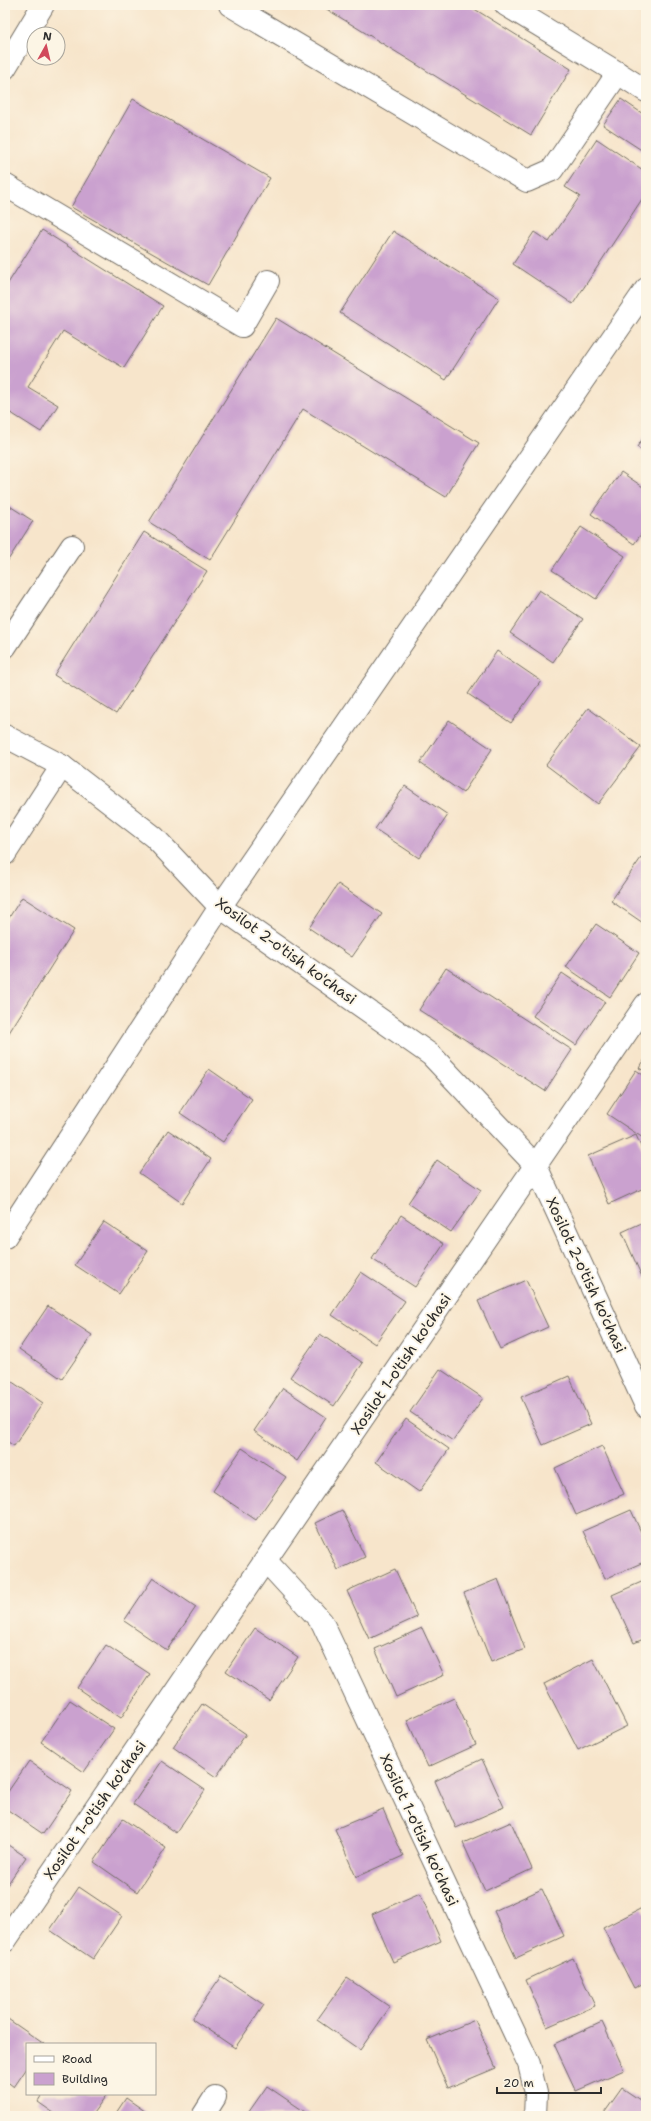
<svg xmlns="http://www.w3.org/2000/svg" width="651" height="2121" font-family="'Shantell Sans',sans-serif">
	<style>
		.building { fill: #caa1cf }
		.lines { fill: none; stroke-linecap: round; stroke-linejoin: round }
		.minor-casing { stroke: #726c63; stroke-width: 24 }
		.minor { stroke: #fff; stroke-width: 22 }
		.labels { text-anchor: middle; stroke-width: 4; stroke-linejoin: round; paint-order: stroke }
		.street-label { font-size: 15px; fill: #2b2b2b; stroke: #fcf5e5 }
	</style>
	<rect width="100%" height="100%" fill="#fcf5e5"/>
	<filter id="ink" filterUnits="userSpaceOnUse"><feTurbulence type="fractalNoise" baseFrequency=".025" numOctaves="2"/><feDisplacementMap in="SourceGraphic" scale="8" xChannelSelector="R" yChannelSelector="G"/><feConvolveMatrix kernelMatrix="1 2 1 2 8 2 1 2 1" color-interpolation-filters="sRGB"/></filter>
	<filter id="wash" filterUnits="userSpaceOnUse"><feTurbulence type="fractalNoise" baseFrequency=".012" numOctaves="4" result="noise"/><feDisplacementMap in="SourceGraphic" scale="16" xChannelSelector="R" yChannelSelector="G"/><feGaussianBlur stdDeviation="0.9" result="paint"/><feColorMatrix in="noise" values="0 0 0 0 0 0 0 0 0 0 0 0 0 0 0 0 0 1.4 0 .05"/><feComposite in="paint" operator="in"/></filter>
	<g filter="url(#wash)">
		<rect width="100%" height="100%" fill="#f7e5cb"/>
		<g id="blocks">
			<g class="building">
				<polygon points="320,5 468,5 571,69 531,135"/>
				<polygon points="133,99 270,178 208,285 71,207"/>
				<polygon points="621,99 646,116 646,153 603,125"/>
				<polygon points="597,139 646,172 646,193 573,304 513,264 534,232 549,242 580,196 565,187"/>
				<polygon points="42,230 163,306 124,368 63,331 28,387 58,405 41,432 11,413 5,422 5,288"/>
				<polygon points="393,231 499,298 446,380 340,313"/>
				<polygon points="276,318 479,443 446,497 303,409 210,560 149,522"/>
				<polygon points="646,434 646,454 637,447"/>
				<polygon points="621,472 646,489 646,527 634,544 591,514"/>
				<polygon points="5,503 33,521 5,565"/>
				<polygon points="581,527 625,556 596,599 552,570"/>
				<polygon points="144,532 207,571 116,714 54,675"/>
				<polygon points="539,590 583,619 553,662 510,633"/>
				<polygon points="497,651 541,681 511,723 468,694"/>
				<polygon points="588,708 641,747 598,804 546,765"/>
				<polygon points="449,720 492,749 463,793 420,763"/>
				<polygon points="405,786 448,815 419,858 375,829"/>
				<polygon points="641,858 646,862 646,925 611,901"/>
				<polygon points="338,884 382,914 352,957 309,928"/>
				<polygon points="22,897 74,930 5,1039 5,924"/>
				<polygon points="596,924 639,953 610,997 566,967"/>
				<polygon points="446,968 572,1050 545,1091 419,1010"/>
				<polygon points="562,973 605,1002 576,1045 533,1016"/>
				<polygon points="646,1058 646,1072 639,1068"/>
				<polygon points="209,1069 252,1099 223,1142 180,1113"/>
				<polygon points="636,1070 646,1077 646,1140 607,1114"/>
				<polygon points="168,1130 211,1159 182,1203 139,1173"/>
				<polygon points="636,1135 646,1158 646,1187 609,1204 588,1156"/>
				<polygon points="437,1160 481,1190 451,1232 408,1203"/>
				<polygon points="401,1215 444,1244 415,1287 372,1259"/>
				<polygon points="646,1221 646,1278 643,1279 622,1232"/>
				<polygon points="104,1222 148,1251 119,1294 75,1265"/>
				<polygon points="361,1272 405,1301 375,1344 332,1315"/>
				<polygon points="526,1280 548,1327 500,1349 478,1301"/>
				<polygon points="48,1306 92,1335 62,1379 19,1349"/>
				<polygon points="320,1334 363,1363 334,1406 290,1377"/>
				<polygon points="440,1369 483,1398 453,1441 410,1412"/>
				<polygon points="569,1376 591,1424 543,1445 521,1397"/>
				<polygon points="5,1377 43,1403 14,1446 5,1440"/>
				<polygon points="283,1388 326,1417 297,1461 254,1431"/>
				<polygon points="406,1419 449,1449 419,1492 376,1462"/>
				<polygon points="602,1446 624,1494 576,1515 555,1468"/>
				<polygon points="242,1448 286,1477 256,1520 213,1491"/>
				<polygon points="342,1510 365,1557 338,1570 315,1523"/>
				<polygon points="631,1510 646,1543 646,1561 605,1579 583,1531"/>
				<polygon points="395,1569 417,1617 369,1639 347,1591"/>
				<polygon points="153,1578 196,1607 167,1650 124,1621"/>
				<polygon points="498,1579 525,1649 491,1662 464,1593"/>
				<polygon points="646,1580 646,1638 634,1643 612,1595"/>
				<polygon points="255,1628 298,1657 269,1700 226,1671"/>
				<polygon points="422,1628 444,1675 396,1697 375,1649"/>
				<polygon points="106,1645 150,1674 121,1718 77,1688"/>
				<polygon points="593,1659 627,1726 578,1750 544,1684"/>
				<polygon points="454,1698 476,1745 428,1767 407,1720"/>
				<polygon points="70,1700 114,1729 84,1772 41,1742"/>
				<polygon points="202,1704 246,1734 216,1777 173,1747"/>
				<polygon points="482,1759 504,1807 456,1828 435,1781"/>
				<polygon points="29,1761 72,1791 43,1834 5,1808 5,1796"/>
				<polygon points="162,1761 205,1790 176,1833 133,1804"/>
				<polygon points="383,1809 403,1856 356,1877 335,1829"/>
				<polygon points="123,1819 166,1848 137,1892 94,1862"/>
				<polygon points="511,1822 532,1869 485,1891 463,1843"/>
				<polygon points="5,1843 26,1857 5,1888"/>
				<polygon points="79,1887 122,1916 93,1959 50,1930"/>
				<polygon points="542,1889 564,1936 516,1958 494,1911"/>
				<polygon points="420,1893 441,1941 393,1962 372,1914"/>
				<polygon points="642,1908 646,1915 646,1982 634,1988 603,1928"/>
				<polygon points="573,1958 595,2006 547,2027 526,1980"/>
				<polygon points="221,1976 264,2005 235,2048 192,2019"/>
				<polygon points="347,1978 390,2007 360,2050 317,2020"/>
				<polygon points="5,2017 44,2044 27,2044 27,2068 14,2087 5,2080"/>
				<polygon points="475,2020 496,2068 448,2088 427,2040"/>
				<polygon points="602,2022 624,2070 576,2091 554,2044"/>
				<polygon points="267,2086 311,2116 246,2116"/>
				<polygon points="622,2088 646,2104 646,2116 602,2116"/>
				<polygon points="43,2094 107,2094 91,2116 58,2116 38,2102"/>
				<polygon points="126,2098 152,2116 114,2116"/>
			</g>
		</g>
	</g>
	<g filter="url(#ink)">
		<use href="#blocks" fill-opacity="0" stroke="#726c63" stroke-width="1"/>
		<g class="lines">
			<g class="minor-casing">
				<g id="minor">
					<polyline points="230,5 527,181 552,170 618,73 506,5"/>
					<polyline points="5,68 43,5"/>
					<polyline points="618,73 646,91"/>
					<polyline points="5,185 242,326 268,281"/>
					<polyline points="5,647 72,546"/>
					<polyline points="5,736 62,766 154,837 220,907 431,1055 536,1166 646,1406"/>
					<polyline points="5,854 62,766"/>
					<polyline points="5,1237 220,907 646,289"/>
					<polyline points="266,1561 322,1622 529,2064 536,2093 535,2116"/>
					<polyline points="5,1941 646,1004"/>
					<polyline points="203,2116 215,2097"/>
				</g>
			</g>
			<use href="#minor" class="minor"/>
		</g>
	</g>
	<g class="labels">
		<g class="street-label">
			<text transform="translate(286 951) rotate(36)" y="5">Xosilot 2-o'tish ko'chasi</text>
			<text transform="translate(586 1275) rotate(65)" y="5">Xosilot 2-o'tish ko'chasi</text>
			<text transform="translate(401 1364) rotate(-56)" y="5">Xosilot 1-o'tish ko'chasi</text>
			<text transform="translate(95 1810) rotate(-55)" y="5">Xosilot 1-o'tish ko'chasi</text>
			<text transform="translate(419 1830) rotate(65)" y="5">Xosilot 1-o'tish ko'chasi</text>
		</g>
	</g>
	<rect width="651" height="2121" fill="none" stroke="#fcf5e5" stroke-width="20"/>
	<rect x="26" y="2043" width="130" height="52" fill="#fcf5e5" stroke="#a8a49b"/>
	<rect x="34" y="2056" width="20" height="6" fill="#ffffff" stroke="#a8a49b"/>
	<text x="62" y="2063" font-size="12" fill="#2b2b2b">Road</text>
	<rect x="34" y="2073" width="20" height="12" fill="#caa1cf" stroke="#a8a49b"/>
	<text x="62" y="2083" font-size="12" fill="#2b2b2b">Building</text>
	<g transform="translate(46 46) rotate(8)"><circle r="19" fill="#fcf5e5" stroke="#a8a49b"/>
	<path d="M0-3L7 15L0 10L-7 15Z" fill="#d1495b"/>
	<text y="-6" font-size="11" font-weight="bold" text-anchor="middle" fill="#2b2b2b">N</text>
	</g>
	<path d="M497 2087v6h104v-6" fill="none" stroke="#2b2b2b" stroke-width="2"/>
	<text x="503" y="2087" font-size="12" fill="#2b2b2b" stroke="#fcf5e5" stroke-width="3" paint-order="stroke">20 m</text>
</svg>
